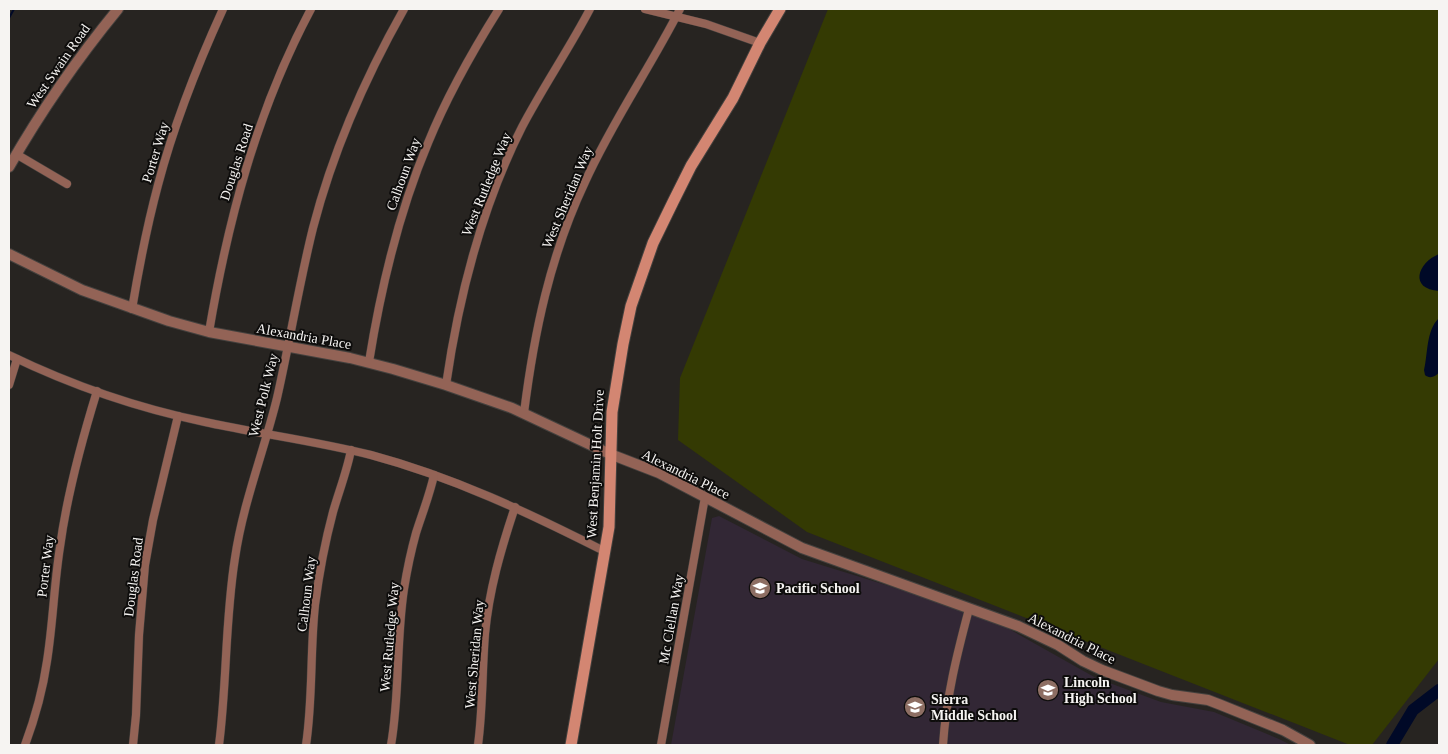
<svg xmlns="http://www.w3.org/2000/svg" width="1448" height="754" font-family="Georgia,serif">
	<style>
		.education { fill: #322735 }
		.green { fill: #343a03 }
		.water { fill: #000927 }
		.lines { fill: none; stroke-linecap: round; stroke-linejoin: round }
		.stream { stroke: #000927; stroke-width: 2 }
		.river { stroke: #000927; stroke-width: 12 }
		.minor-casing { stroke: #44413e; stroke-width: 9 }
		.tertiary-casing { stroke: #44413e; stroke-width: 12 }
		.secondary-casing { stroke: #44413e; stroke-width: 13 }
		.minor { stroke: #936356; stroke-width: 8 }
		.tertiary { stroke: #936356; stroke-width: 10 }
		.secondary { stroke: #d38672; stroke-width: 11 }
		.labels { text-anchor: middle; stroke-width: 4; stroke-linejoin: round; paint-order: stroke }
		.street-label { font-size: 14px; fill: #f6f4f2; stroke: #0e0d0c }
		.poi-label { font-size: 14px; font-weight: bold; fill: #f6f4f2; stroke: #0e0d0c; text-anchor: start }
	</style>
	<rect width="100%" height="100%" fill="#272421"/>
	<polygon class="education" points="719,516 802,559 986,616 1096,678 1161,702 1214,712 1279,739 1291,745 671,745 712,518"/>
	<polygon class="green" points="828,9 1439,9 1439,659 1372,745 1350,745 807,532 678,440 680,378"/>
	<g class="water">
		<path d="M1439,254V291C1409,289 1417,263 1439,254Z"/>
		<path d="M1439,318V372C1436,377 1429,379 1425,375L1424,370C1428,354 1426,330 1439,318Z"/>
	</g>
	<g class="lines">
		<polyline class="stream" points="9,18 14,9"/>
		<polyline class="river" points="1392,745 1413,710 1439,690"/>
		<g class="minor-casing">
			<g id="minor">
				<polyline points="645,9 706,24 760,43"/>
				<polyline points="16,154 67,184"/>
				<path d="M132,309C139,267 147,226 158,185C174,124 197,66 223,9"/>
				<path d="M209,332C228,220 257,110 311,9"/>
				<path d="M9,355C71,385 137,408 205,422C260,434 316,441 371,455C453,477 529,513 604,551"/>
				<path d="M369,362C381,287 398,214 428,143C447,96 472,52 499,9"/>
				<polyline points="9,385 17,359"/>
				<path d="M446,385C459,295 481,208 522,127C543,87 569,49 590,9"/>
				<path d="M524,413C534,333 550,256 585,182C612,122 650,68 680,9"/>
				<path d="M25,745C35,718 43,689 47,661C53,623 54,585 60,547C67,494 81,443 97,391"/>
				<polyline points="133,745 136,715 139,635 145,565 153,520 178,416"/>
				<path d="M219,745C227,683 225,620 235,558C243,503 264,451 277,398C290,341 299,284 313,228C333,151 365,78 404,9"/>
				<path d="M306,745C313,699 310,652 315,605C319,574 325,542 333,512C339,491 347,471 351,450"/>
				<path d="M391,745C400,694 396,641 404,589C407,570 411,551 416,533C422,514 430,494 434,475"/>
				<path d="M478,745C483,708 482,671 485,634C489,590 501,549 515,507"/>
				<polyline points="661,745 705,497"/>
				<path d="M943,745C946,698 957,654 969,609"/>
			</g>
		</g>
		<g class="tertiary-casing">
			<g id="tertiary">
				<path d="M9,167C41,111 77,59 118,9"/>
				<polyline points="9,254 82,290 169,321 209,332 350,358 393,369 446,385 512,408 610,454 659,473 802,548 1018,626 1058,645 1083,661 1102,670 1158,691 1172,695 1208,700 1221,705 1283,730 1310,745"/>
			</g>
		</g>
		<g class="secondary-casing">
			<polyline id="secondary" points="571,745 609,527 612,412 623,344 631,306 653,243 673,202 691,166 733,98 760,43 780,9"/>
		</g>
		<use href="#minor" class="minor"/>
		<use href="#tertiary" class="tertiary"/>
		<use href="#secondary" class="secondary"/>
	</g>
	<defs>
		<g id="school-disc" transform="scale(1.125)"><circle r="9.5" fill="#8d6e63" stroke="#0e0d0c"/><path d="M0-5L7-2L0 1L-7-2ZM-4 1L0 2.5L4 1V4Q0 6-4 4Z" fill="#fff"/></g>
	</defs>
	<g fill-rule="evenodd">
		<use href="#school-disc" x="760" y="588"/>
		<use href="#school-disc" x="1048" y="690"/>
		<use href="#school-disc" x="915" y="707"/>
	</g>
	<g class="labels">
		<g class="street-label">
			<text transform="translate(58 66) rotate(-55)" y="5">West Swain Road</text>
			<text transform="translate(155 152) rotate(-73)" y="5">Porter Way</text>
			<text transform="translate(236 162) rotate(-72)" y="5">Douglas Road</text>
			<text transform="translate(403 174) rotate(-70)" y="5">Calhoun Way</text>
			<text transform="translate(486 184) rotate(-68)" y="5">West Rutledge Way</text>
			<text transform="translate(567 197) rotate(-67)" y="5">West Sheridan Way</text>
			<text transform="translate(304 336) rotate(10)" y="5">Alexandria Place</text>
			<text transform="translate(263 395) rotate(-76)" y="5">West Polk Way</text>
			<text transform="translate(595 464) rotate(-87)" y="5">West Benjamin Holt Drive</text>
			<text transform="translate(686 474) rotate(26)" y="5">Alexandria Place</text>
			<text transform="translate(45 566) rotate(-83)" y="5">Porter Way</text>
			<text transform="translate(133 577) rotate(-83)" y="5">Douglas Road</text>
			<text transform="translate(306 594) rotate(-83)" y="5">Calhoun Way</text>
			<text transform="translate(671 619) rotate(-80)" y="5">Mc Clellan Way</text>
			<text transform="translate(389 637) rotate(-85)" y="5">West Rutledge Way</text>
			<text transform="translate(1072 638) rotate(27)" y="5">Alexandria Place</text>
			<text transform="translate(474 654) rotate(-85)" y="5">West Sheridan Way</text>
		</g>
		<g class="poi-label">
			<text x="776" y="593">Pacific School</text>
			<text x="1064" y="687">Lincoln<tspan x="1064" dy="16">High School</tspan></text>
			<text x="931" y="704">Sierra<tspan x="931" dy="16">Middle School</tspan></text>
		</g>
	</g>
	<rect width="1448" height="754" fill="none" stroke="#f6f4f2" stroke-width="20"/>
</svg>
